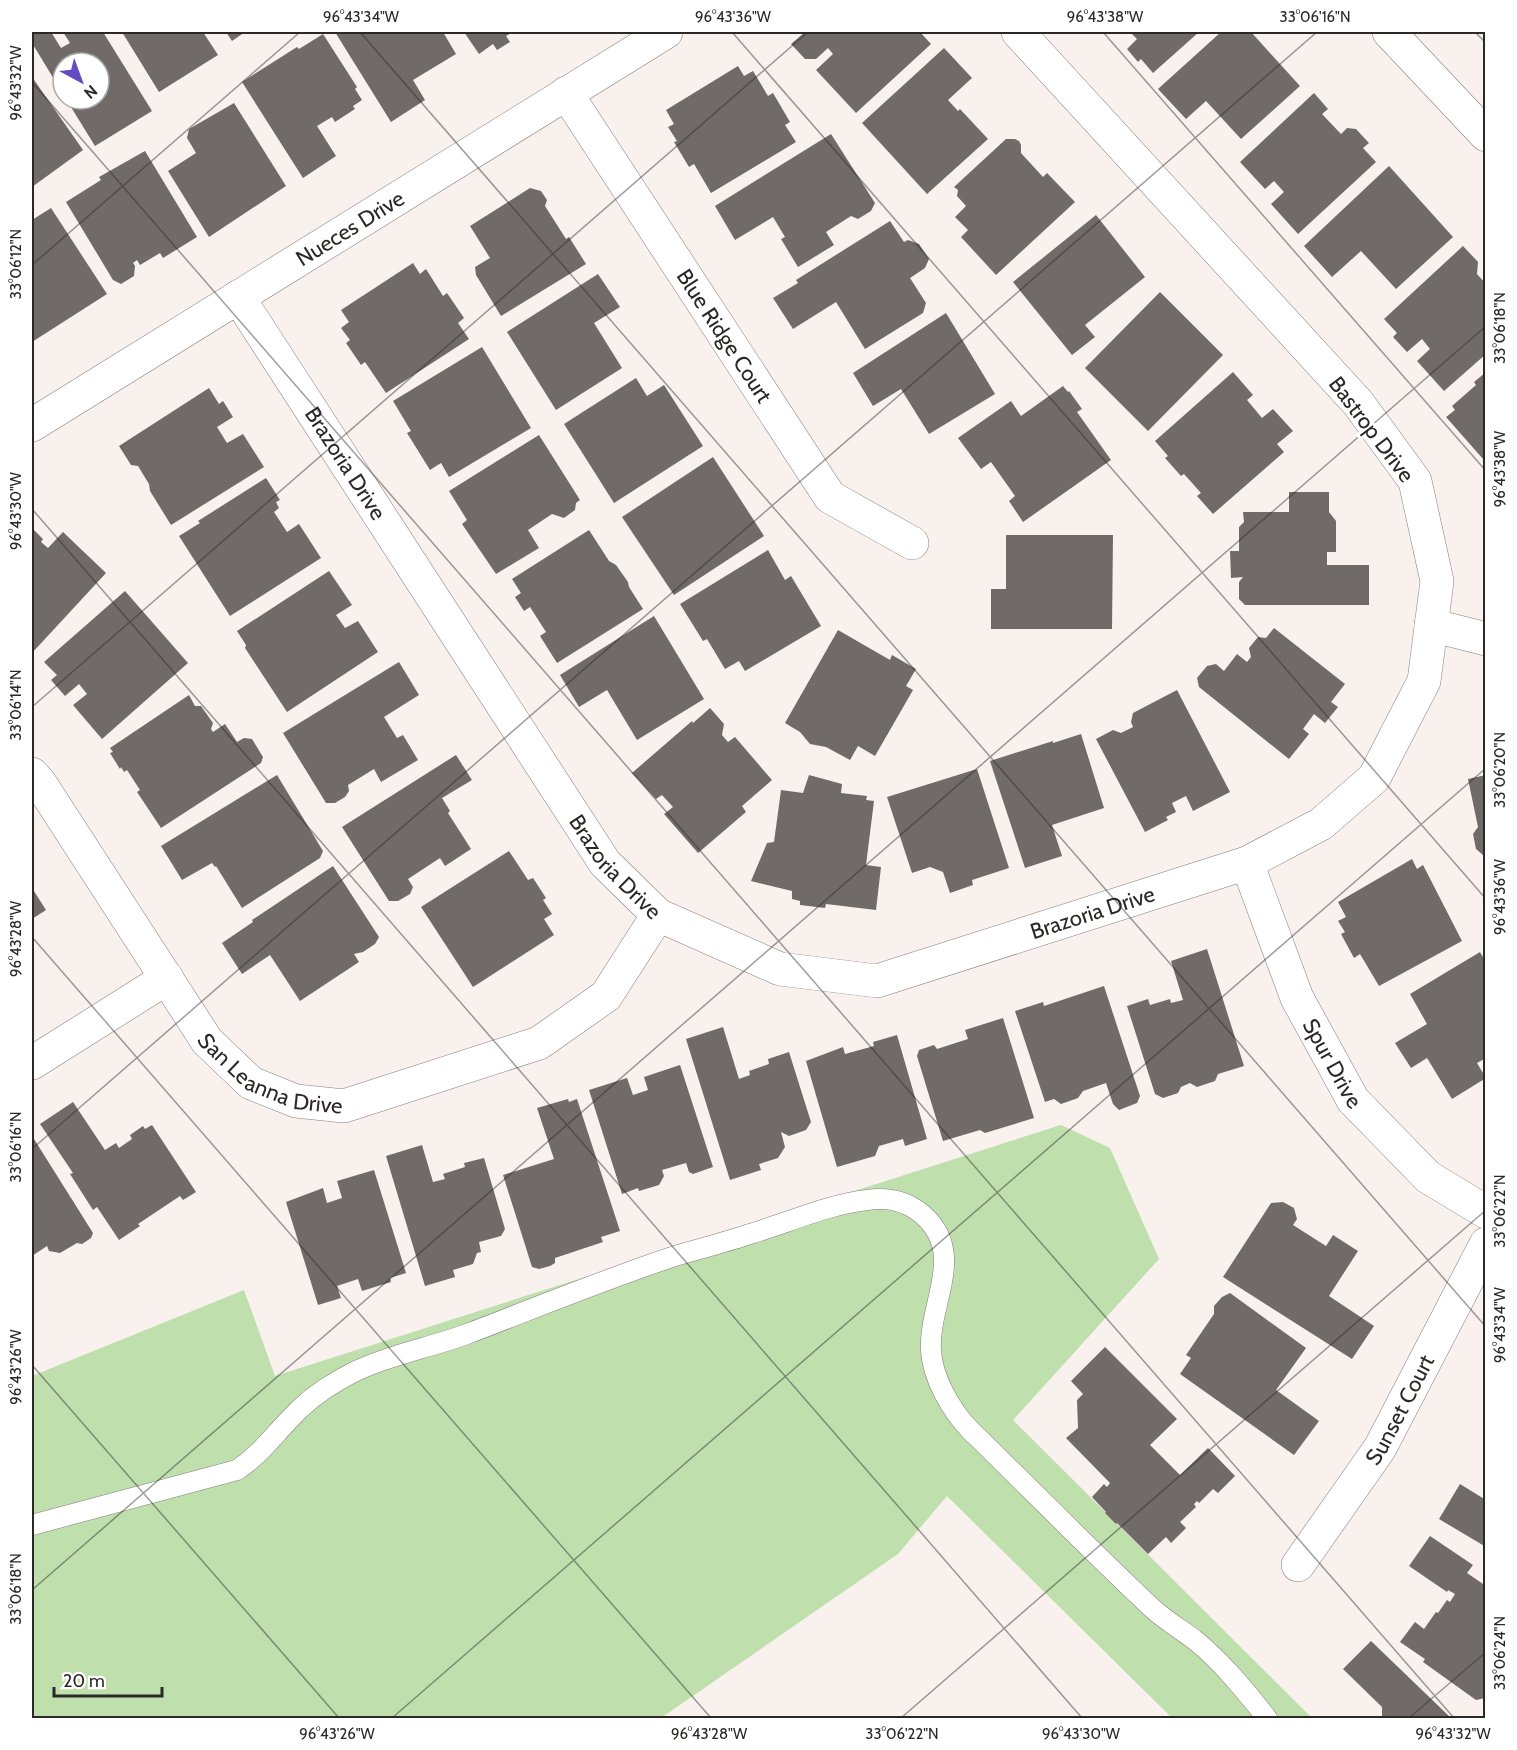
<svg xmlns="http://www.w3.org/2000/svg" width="1517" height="1750" font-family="Cabin,sans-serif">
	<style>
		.green { fill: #bfdfad }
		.building { fill: #706b68 }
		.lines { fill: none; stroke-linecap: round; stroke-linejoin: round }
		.lane-casing { stroke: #857f7c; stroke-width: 21 }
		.street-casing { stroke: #857f7c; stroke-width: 34 }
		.secondary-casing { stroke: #857f7c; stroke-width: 34 }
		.lane { stroke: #fff; stroke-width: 20 }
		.street { stroke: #fff; stroke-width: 33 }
		.secondary { stroke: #fff; stroke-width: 33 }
		.ticks { fill: none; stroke: #2b2827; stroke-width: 1.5; stroke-opacity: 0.45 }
		.labels { text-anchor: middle; stroke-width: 6; stroke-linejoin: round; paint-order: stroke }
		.street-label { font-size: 22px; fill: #2b2827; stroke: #fff }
		.neatline { fill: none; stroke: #2b2827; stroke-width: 2 }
		.ticks-label { font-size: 15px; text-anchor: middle; fill: #2b2827 }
	</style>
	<rect width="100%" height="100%" fill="#f8f1ee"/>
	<polygon class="green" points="1061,1125 1110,1148 1159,1259 1013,1420 1312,1718 1172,1718 947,1496 898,1554 661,1718 32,1718 32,1376 244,1290 275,1376"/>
	<g class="building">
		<polygon points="32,32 51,32 61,48 70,43 63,32 103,32 152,111 95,146 66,99 99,99 99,63 63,63 63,94 32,43"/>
		<polygon points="122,32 203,32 218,55 159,92"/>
		<polygon points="226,32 245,32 232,41"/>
		<polygon points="335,32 443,32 456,54 413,80 425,100 391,122"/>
		<polygon points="464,32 513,32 506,36 510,42 497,50 493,44 479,54"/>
		<polygon points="805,32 920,32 931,44 856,113 816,70 833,54 828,48 816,59 805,59 791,44"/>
		<polygon points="1130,32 1199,32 1153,73 1141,59 1138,62 1127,49 1137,39"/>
		<polygon points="1221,32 1251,32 1300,86 1241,139 1206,101 1186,119 1158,89"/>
		<polygon points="323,34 357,87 355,89 362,100 353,106 355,109 335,122 332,117 317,126 336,156 303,178 242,82 297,47 299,49"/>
		<polygon points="944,48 972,78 948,100 958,111 960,109 988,139 927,194 862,123"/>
		<polygon points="738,66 744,76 753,71 768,96 773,93 790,122 785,125 796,142 711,193 694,164 689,167 674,142 677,141 668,127 674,124 666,110"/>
		<polygon points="32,77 83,150 32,187"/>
		<polygon points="1314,93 1328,109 1322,114 1341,134 1347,128 1356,129 1369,143 1363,148 1376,162 1298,234 1271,204 1284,192 1274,181 1265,189 1240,162"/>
		<polygon points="234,103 286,186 209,237 168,171 196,153 187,138 189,129"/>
		<polygon points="831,134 875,203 871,211 858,219 851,216 826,232 834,245 798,267 781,239 785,237 773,217 735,240 715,206"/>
		<polygon points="1006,139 1015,139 1019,141 1021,145 1021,153 1043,177 1047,173 1075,202 996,275 961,237 968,230 955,217 966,206 957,196 958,190 954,187"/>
		<polygon points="145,151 197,237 163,258 160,253 140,265 137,260 133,263 135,266 134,276 121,284 113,280 66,202 101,180 99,177"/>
		<polygon points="1389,166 1453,237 1396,289 1361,251 1332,277 1304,246"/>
		<polygon points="530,188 541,191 547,200 545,206 566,239 569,237 586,264 501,316 476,275 475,267 490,258 470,226"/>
		<polygon points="51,208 107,294 32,342 32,220"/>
		<polygon points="1096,215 1145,277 1085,325 1095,337 1072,355 1013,282"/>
		<polygon points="890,221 904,242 908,240 919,244 929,259 925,268 910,278 926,303 923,313 865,349 836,302 793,329 773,298 798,283 796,280"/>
		<polygon points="1463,246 1478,262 1477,274 1486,284 1486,354 1444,391 1417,361 1430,349 1422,339 1407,352 1393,337 1397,333 1384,319"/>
		<polygon points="413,263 420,274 426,269 443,296 447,293 464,318 458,323 469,339 386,393 365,362 361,365 346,343 350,340 341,328 349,322 341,310"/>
		<polygon points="598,274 620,307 594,323 622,368 556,410 507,332"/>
		<polygon points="1160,292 1223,355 1148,431 1085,368"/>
		<polygon points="946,313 995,394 929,434 901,389 873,406 853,373"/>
		<polygon points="482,347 531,428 449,477 441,463 430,470 407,433 411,431 393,401"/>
		<polygon points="1233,372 1253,395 1247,400 1262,418 1273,409 1293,431 1277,444 1284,452 1213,514 1197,496 1201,493 1184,474 1181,476 1165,458 1168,456 1155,441"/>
		<polygon points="1486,372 1486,457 1483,459 1446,417 1455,410 1452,406 1476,385 1474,382"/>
		<polygon points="636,378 647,396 664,385 703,446 614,503 564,424"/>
		<polygon points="1063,386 1068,392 1069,391 1082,409 1077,412 1111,460 1023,522 1009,501 1015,496 991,462 981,469 958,438 1011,401 1021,416"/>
		<polygon points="209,388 219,404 223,401 233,417 217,427 227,443 243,434 264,467 171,525 150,491 149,484 138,466 131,465 119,446"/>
		<polygon points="539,435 580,500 576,503 575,510 564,518 552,514 528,530 539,548 496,574 462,524 467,520 449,491"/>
		<polygon points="713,457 764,536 674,595 622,517"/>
		<polygon points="266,478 280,500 276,502 279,508 274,512 287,532 299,524 321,558 230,616 179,536 200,523 198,521"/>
		<polygon points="1289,492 1329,492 1329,512 1336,521 1336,552 1327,552 1327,565 1369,565 1369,605 1245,605 1239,599 1239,582 1243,577 1231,578 1230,551 1239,551 1239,527 1244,522 1243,512 1289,512"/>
		<polygon points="32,528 43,539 41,542 48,548 63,532 106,573 32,653"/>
		<polygon points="589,530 609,561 616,565 628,582 629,587 643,609 557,663 540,636 546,632 530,607 524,611 515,597 521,593 512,579"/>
		<polygon points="1006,535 1113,535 1112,629 991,629 991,589 1006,589"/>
		<polygon points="768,550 785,580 791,576 821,626 745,671 739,661 725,669 707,639 703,641 680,604"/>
		<polygon points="329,571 352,605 336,615 345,628 358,621 378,652 287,712 245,648 246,645 237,631"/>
		<polygon points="125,591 188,663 102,739 73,705 87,694 79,684 65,696 51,680 57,675 44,662"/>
		<polygon points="654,616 704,699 637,740 607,690 579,707 560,675"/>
		<polygon points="1274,628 1345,684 1331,702 1338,707 1325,723 1314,714 1303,729 1309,734 1289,759 1199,687 1197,678 1207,666 1216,664 1224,671 1237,654 1247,662 1251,657 1249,648 1258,637 1266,638"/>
		<polygon points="838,630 890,660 892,655 916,669 906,686 913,690 875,756 858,746 850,760 826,747 810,744 800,732 785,723"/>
		<polygon points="399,662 419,695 384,717 397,738 403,735 418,760 381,782 374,769 348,785 349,791 345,797 335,803 326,803 283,733"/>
		<polygon points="1177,690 1230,792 1193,811 1186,796 1172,803 1176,812 1166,817 1168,820 1145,832 1096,739 1113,730 1121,733 1133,727 1131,722 1133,713"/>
		<polygon points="189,695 195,706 201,706 213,723 211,729 213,732 225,724 237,742 244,738 252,739 263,757 261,763 161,828 137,792 140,790 127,770 124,772 121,767 120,769 110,753 113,752 110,748"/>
		<polygon points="710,708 724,724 722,735 728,742 735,737 772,780 742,806 746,812 698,853 664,814 673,807 662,795 656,799 632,773 692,721 693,723"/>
		<polygon points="1081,734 1104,808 1052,825 1062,856 1025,868 990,761 1053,741 1053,743"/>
		<polygon points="456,755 472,780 442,798 450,811 448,813 471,849 445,866 440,858 408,879 413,887 410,894 398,901 389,901 342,827"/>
		<polygon points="977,769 1009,868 972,880 973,885 950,893 943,872 930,867 912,873 887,797"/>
		<polygon points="277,775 323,851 320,858 242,908 216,866 215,867 212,863 182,880 161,846"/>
		<polygon points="809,775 842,784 841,793 867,796 866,800 874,801 866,865 881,867 876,910 826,904 825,908 800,905 800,901 792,899 792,891 751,881 767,843 774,842 781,790 803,793"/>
		<polygon points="1486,775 1486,863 1484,863 1483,855 1476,849 1473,834 1478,827 1468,779"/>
		<polygon points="509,851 528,880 533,878 546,898 543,900 552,914 544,919 554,935 473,987 421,907"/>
		<polygon points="1412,859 1417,869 1423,865 1462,941 1379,986 1360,954 1354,958 1341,934 1345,932 1338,921 1346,917 1338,902"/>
		<polygon points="333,866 379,937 375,944 363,952 354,954 359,962 300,1001 270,955 242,974 222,943 253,922 252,920"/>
		<polygon points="32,888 46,910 32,919"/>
		<polygon points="1207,949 1244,1066 1218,1074 1215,1081 1197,1087 1190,1083 1181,1087 1178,1093 1163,1098 1155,1094 1127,1006 1148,999 1150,1005 1170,999 1171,1003 1183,1000 1171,961"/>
		<polygon points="1480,952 1486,962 1486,1058 1477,1063 1486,1078 1452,1099 1427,1058 1411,1068 1395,1043 1427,1024 1410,994"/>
		<polygon points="1104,986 1140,1096 1137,1103 1119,1110 1113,1104 1106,1083 1083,1091 1078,1098 1061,1104 1054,1099 1045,1102 1015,1011 1043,1002 1044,1006"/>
		<polygon points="1003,1018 1034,1118 985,1133 980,1130 943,1141 917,1056 919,1050 934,1045 937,1049 968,1039 965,1030"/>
		<polygon points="723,1027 739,1079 750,1075 749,1071 769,1064 768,1059 789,1052 811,1122 806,1130 789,1136 781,1132 785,1147 778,1158 759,1164 761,1170 730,1180 686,1039"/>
		<polygon points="897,1035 927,1139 905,1146 903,1139 879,1146 875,1156 837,1167 806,1061 843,1047 845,1054 874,1046 873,1042"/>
		<polygon points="680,1065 713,1167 693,1174 689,1172 686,1163 662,1170 664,1176 659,1185 639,1191 638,1188 622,1194 589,1090 627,1078 633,1095 648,1090 644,1077"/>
		<polygon points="568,1099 569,1102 577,1099 620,1231 601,1237 603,1242 555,1258 555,1263 550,1266 539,1269 532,1267 503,1175 554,1159 537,1108"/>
		<polygon points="73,1102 105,1150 116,1143 119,1148 132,1139 130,1135 143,1126 145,1129 152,1125 196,1192 183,1200 180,1196 138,1224 140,1226 119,1240 97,1207 93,1210 70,1174 73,1173 40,1124"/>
		<polygon points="34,1139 93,1233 91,1238 82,1244 77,1243 60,1253 49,1251 47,1246 32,1256 32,1140"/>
		<polygon points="422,1145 433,1182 445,1179 443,1174 465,1167 464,1163 484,1158 505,1229 501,1236 479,1242 481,1252 477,1253 473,1264 453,1270 455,1277 425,1286 386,1156"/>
		<polygon points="374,1170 406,1273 390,1278 391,1282 362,1291 358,1279 337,1286 341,1298 318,1305 286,1202 323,1188 327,1203 342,1198 337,1181"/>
		<polygon points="1283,1202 1294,1208 1297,1219 1293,1225 1326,1246 1333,1235 1358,1251 1329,1296 1374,1326 1352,1359 1223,1277 1271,1203"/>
		<polygon points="1230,1293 1306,1348 1276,1390 1319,1421 1294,1455 1180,1374 1191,1358 1186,1355 1214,1314 1214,1306 1222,1297"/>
		<polygon points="1105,1347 1177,1419 1150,1445 1180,1475 1208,1448 1235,1476 1218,1493 1213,1489 1199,1503 1197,1501 1194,1504 1196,1507 1180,1522 1186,1528 1171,1543 1166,1537 1148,1554 1117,1523 1116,1524 1105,1513 1106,1512 1092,1497 1104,1484 1107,1487 1110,1483 1066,1438 1078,1428 1077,1400 1083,1394 1071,1381"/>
		<polygon points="1460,1484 1486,1500 1486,1547 1439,1519"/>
		<polygon points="1430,1536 1473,1565 1467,1573 1486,1586 1485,1698 1476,1700 1423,1662 1425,1659 1400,1642 1415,1622 1424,1629 1436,1612 1438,1613 1447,1600 1450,1602 1455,1594 1448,1590 1447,1592 1409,1566"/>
		<polygon points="1371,1641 1451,1718 1380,1718 1382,1716 1382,1707 1343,1669"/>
	</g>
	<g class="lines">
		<g class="lane-casing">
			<path id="lane" d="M32,1525L237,1470C257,1457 270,1440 287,1422C302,1405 321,1390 341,1379C378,1357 426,1349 467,1334C535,1308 603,1280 672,1257C699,1249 726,1242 753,1233C789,1222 830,1204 867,1200C887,1197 907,1201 923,1215C967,1254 928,1303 931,1351C933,1379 951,1410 970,1430C1031,1489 1090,1550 1152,1608C1166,1621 1182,1630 1196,1641C1224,1664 1245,1691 1267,1718"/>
		</g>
		<g class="street-casing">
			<g id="street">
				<path id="s1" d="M566,93L830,497L912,543"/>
				<path id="s2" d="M238,297L605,863L658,915L780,969L877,981L1247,863L1321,824L1374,778L1424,681L1437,581L1415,481L1358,403L1018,32"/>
				<path id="s3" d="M32,425L666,32"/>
				<polyline points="1431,625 1486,639"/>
				<path id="s4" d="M32,774L40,783L207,1041L251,1083L296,1101L344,1106L539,1043L606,996L658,915"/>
				<path id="s5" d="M1247,863L1297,998L1353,1100L1428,1177L1486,1212"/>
				<polyline points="32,1063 167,978"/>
				<path id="s6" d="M1298,1565L1380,1448L1486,1244"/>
			</g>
		</g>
		<g class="secondary-casing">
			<polyline id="secondary" points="1389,32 1486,135"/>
		</g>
		<use href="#lane" class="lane"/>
		<use href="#street" class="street"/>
		<use href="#secondary" class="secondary"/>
	</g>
	<path class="ticks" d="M360,32L1486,1327M732,32L1486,899M1103,32L1486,471M1475,32L1486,43M32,82L1454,1718M32,265L300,32M32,509L1082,1718M32,707L808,32M32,937L711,1718M32,1149L1317,32M32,1365L339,1718M32,1590L1486,326M392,1718L1486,768M901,1718L1486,1210M1409,1718L1486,1652"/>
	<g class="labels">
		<g class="street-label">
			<text dy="8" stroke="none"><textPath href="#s3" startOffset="374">Nueces Drive</textPath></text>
			<text dy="8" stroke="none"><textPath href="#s1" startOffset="290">Blue Ridge Court</textPath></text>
			<text transform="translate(1372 429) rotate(53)" y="8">Bastrop Drive</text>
			<text dy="8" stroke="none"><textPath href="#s2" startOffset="198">Brazoria Drive</textPath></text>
			<text dy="8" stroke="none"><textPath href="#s2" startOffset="684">Brazoria Drive</textPath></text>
			<text dy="8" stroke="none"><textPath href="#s2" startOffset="1206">Brazoria Drive</textPath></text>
			<text dy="8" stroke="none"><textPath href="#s5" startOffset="218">Spur Drive</textPath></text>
			<text dy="8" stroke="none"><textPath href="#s4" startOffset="394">San Leanna Drive</textPath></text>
			<text dy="8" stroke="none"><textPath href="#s6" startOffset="186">Sunset Court</textPath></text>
		</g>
	</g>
	<rect width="1517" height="1750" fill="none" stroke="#ffffff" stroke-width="66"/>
	<g transform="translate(81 81) rotate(139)"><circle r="28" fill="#ffffff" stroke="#aaa9a9" stroke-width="1.5"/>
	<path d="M0-4.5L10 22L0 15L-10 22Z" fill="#654ac2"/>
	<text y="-9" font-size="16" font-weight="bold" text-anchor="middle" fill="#2b2827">N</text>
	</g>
	<path d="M54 1687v9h108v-9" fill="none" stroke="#2b2827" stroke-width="3"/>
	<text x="63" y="1687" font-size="18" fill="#2b2827" stroke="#ffffff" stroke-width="4.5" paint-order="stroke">20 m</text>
	<rect x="33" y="33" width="1451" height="1684" class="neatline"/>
	<g class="ticks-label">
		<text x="361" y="22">96°43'34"W</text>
		<text x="733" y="22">96°43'36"W</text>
		<text x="1105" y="22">96°43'38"W</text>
		<text x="1315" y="22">33°06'16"N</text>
		<text transform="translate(16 83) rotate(-90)" y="5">96°43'32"W</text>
		<text transform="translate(16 264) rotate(-90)" y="5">33°06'12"N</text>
		<text transform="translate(1500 328) rotate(-90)" y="5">33°06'18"N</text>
		<text transform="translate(1500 469) rotate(-90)" y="5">96°43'38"W</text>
		<text transform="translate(16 511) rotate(-90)" y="5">96°43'30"W</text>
		<text transform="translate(16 705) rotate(-90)" y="5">33°06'14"N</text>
		<text transform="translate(1500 770) rotate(-90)" y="5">33°06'20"N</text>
		<text transform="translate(1500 897) rotate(-90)" y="5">96°43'36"W</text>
		<text transform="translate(16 939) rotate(-90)" y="5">96°43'28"W</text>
		<text transform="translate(16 1147) rotate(-90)" y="5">33°06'16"N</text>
		<text transform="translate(1500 1211) rotate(-90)" y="5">33°06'22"N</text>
		<text transform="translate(1500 1325) rotate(-90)" y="5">96°43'34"W</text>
		<text transform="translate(16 1367) rotate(-90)" y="5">96°43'26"W</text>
		<text transform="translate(16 1589) rotate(-90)" y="5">33°06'18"N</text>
		<text transform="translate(1500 1653) rotate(-90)" y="5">33°06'24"N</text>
		<text x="337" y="1739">96°43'26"W</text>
		<text x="709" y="1739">96°43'28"W</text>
		<text x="902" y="1739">33°06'22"N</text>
		<text x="1081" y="1739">96°43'30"W</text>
		<text x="1453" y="1739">96°43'32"W</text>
	</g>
</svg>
